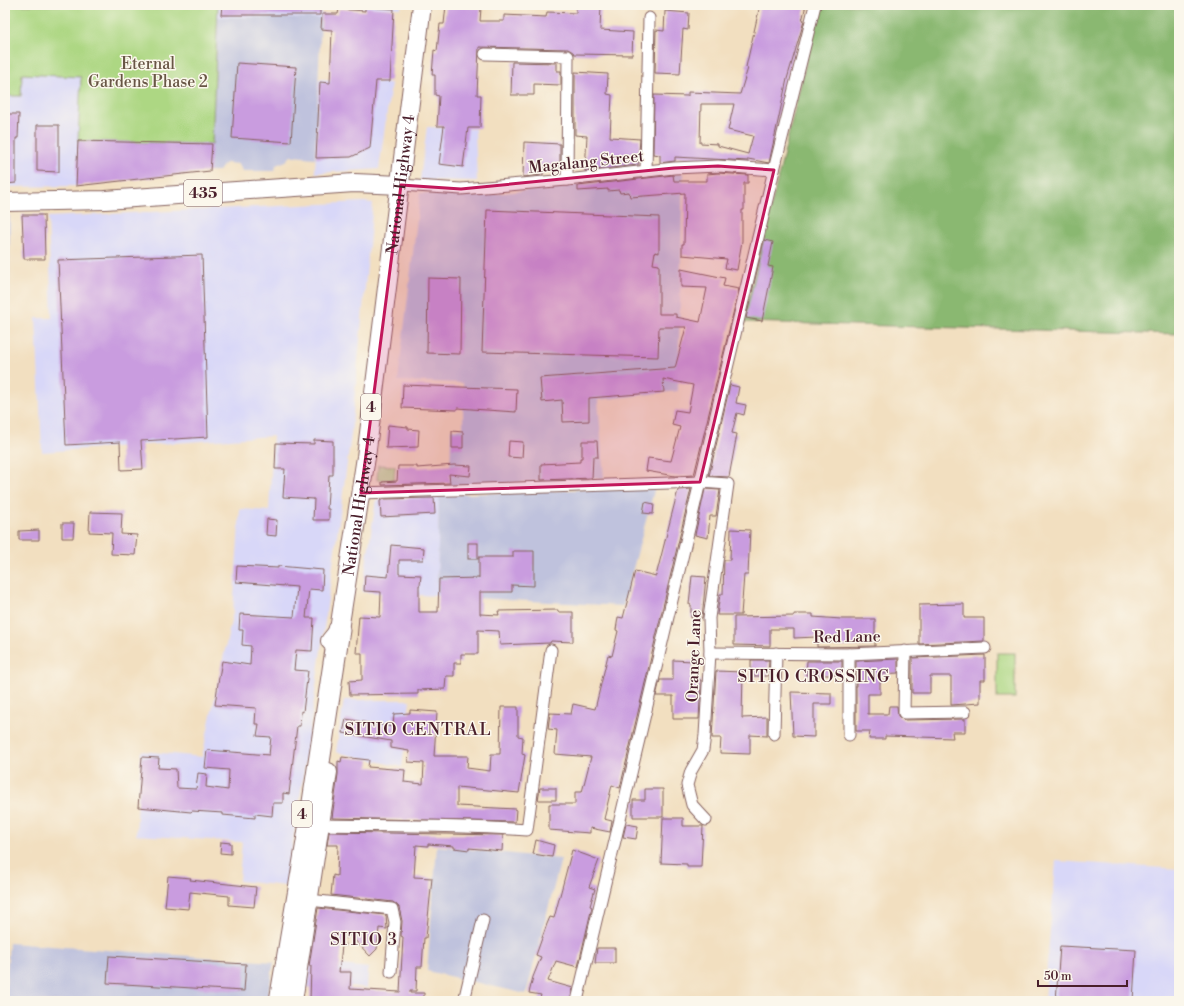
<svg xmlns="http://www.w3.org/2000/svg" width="1184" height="1006" font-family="'Libre Bodoni',serif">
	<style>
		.built { fill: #d8d7f8 }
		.industrial { fill: #bfc2dd }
		.green { fill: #add783; stroke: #7c7b57 }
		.forest { fill: #8ab871; stroke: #6a6c4e }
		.building { fill: #c99cdf; fill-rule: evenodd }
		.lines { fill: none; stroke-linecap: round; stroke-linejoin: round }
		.street-casing { stroke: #85625f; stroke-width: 13 }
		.primary-casing { stroke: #85625f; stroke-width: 20 }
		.highway-casing { stroke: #85625f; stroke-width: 23 }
		.street { stroke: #fff; stroke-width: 11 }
		.primary { stroke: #fff; stroke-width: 18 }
		.highway { stroke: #fff; stroke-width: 21 }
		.marked { fill: #c2185b; fill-opacity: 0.2; stroke: #c2185b; stroke-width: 3; stroke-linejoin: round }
		.labels { text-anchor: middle; stroke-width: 3; stroke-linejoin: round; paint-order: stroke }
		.shield { fill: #fbf7ec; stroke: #7f6065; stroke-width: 1 }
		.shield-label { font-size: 15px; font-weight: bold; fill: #4a1f2b }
		.park-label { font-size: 16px; fill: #685645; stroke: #fbf7ec }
		.street-label { font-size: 16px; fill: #4a1f2b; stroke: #fbf7ec }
		.neighbourhood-label { font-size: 17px; letter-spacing: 1px; fill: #4a1f2b; stroke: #fbf7ec }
	</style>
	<rect width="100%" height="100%" fill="#fbf7ec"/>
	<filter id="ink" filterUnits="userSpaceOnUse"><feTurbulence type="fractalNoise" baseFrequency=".025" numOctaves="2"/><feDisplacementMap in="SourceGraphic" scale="8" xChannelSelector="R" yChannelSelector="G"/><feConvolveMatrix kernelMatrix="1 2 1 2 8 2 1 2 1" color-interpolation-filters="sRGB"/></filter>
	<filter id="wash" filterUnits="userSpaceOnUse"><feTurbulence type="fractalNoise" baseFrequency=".012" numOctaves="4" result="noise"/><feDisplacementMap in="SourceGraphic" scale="16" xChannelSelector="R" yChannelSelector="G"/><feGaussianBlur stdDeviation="0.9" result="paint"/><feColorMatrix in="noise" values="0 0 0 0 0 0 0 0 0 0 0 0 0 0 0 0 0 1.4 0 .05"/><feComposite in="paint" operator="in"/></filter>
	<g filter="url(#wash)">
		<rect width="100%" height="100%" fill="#f2dfc0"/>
		<g class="built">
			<polygon points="218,5 401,5 401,8 322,7 321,18 218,17"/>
			<polygon points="22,74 81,77 76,186 5,187 5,96 21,96"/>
			<polygon points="319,79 391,83 379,169 315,173"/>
			<polygon points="427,127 475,129 477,181 420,180"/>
			<polygon points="364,202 373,203 351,435 304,771 286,886 239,881 242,842 136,835 141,751 202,757 233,612 240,509 269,511 273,436 42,452 36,318 52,318 48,217"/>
			<polygon points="439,495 437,596 362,592 376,500"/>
			<polygon points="344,700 410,700 402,767 336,752"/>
			<polygon points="1056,861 1179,869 1178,1001 1044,1001"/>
			<polygon points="341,965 368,968 367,988 351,986 350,989 301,987 304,966 340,969"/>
		</g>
		<g class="industrial">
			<polygon points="218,17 321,18 315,158 291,156 286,161 276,165 275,171 242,171 239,164 225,163 219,171 210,171"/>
			<polygon points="683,173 678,391 598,400 604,478 450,486 451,429 463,429 463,383 398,381 420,193 477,196"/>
			<polygon points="5,216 10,216 9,340 5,340"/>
			<polygon points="655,487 623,606 437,596 439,495"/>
			<polygon points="437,846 561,859 526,994 427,971"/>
			<polygon points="9,943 274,962 267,1001 187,999 187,1001 5,1001"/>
		</g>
		<g class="green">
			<polygon points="5,5 218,5 212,144 78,141 81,77 22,74 21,96 5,96"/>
			<polygon points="378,465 395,466 394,480 377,480"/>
			<rect x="997" y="653" width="18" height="45"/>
		</g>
		<polygon class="forest" points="820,5 1179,5 1179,334 743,322"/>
		<g id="blocks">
			<g class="building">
				<polygon points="222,5 320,5 320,15 221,15"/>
				<polygon points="446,5 467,5 467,7 481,8 480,21 504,21 504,15 546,17 547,12 576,13 576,5 601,5 600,30 633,32 632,55 575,54 568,49 479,47 477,95 481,95 480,128 468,128 463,167 439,164 444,126 437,126 439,96 435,95 435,75 432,75 434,50 437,51 440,24 444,24"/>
				<path d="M760,5H806L802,21H804L787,79L769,163L748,159V161L675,157V161L660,163V155L653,154L654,95L688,96V92L740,94L748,68L746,67ZM701,104H734L728,130L753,136L748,154L718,146V144L700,143Z"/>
				<polygon points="365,7 394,9 390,81 376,81 370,148 351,157 316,158 320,82 330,83 332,30 321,29 322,14 338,14 339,9 365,11"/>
				<polygon points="665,11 689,13 688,30 683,29 680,74 655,73 656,30 664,31"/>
				<polygon points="512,62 557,63 557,71 561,71 561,85 534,84 534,95 511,95"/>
				<polygon points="237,63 296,67 291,142 232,138"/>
				<polygon points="575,72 608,74 607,94 612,95 610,137 640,139 638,165 585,171 587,136 575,135"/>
				<polygon points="5,114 19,114 18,138 16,138 16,183 5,184"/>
				<polygon points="37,125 59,125 59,172 37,171"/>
				<polygon points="78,141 212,144 210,171 76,186"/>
				<polygon points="524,142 560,144 560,169 543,168 543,175 523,177"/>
				<polygon points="718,173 748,175 748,183 744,183 744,210 742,210 742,241 737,270 725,268 727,259 682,255 682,244 684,244 685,193 630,197 629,192 620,193 619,190 608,191 608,189 578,191 578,186 673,175 674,181 707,181 707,174"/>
				<polygon points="487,210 659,217 659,253 655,252 653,264 659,265 659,314 676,314 676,317 700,322 707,288 681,287 681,269 725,278 723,286 739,289 694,475 675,476 646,471 648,458 671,461 680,427 672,425 675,410 688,412 693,385 663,379 664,392 589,398 589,421 563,422 562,400 542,402 540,378 675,368 686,327 659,327 658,357 482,352"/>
				<polygon points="22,215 44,215 45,259 24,259"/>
				<polygon points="764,240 773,242 768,266 773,267 762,321 746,318"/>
				<polygon points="202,255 208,437 141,441 143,469 121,470 120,442 66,445 58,260"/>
				<polygon points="428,278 461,279 460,354 427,353"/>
				<polygon points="403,385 517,389 516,412 457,408 457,410 402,408"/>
				<polygon points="730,385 739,387 736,403 746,405 744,415 737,413 732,433 737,434 729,477 709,476"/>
				<polygon points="388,425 408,427 408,429 419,430 418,447 386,448"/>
				<polygon points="452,431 463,432 463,448 452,448"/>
				<polygon points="314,440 333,441 333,475 329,475 327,509 329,509 329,520 313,520 314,499 283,497 285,469 275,469 276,443 314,444"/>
				<polygon points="509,441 523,442 522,458 508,457"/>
				<polygon points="582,441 597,441 598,457 593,457 592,478 541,480 541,464 580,462 580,458 582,458"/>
				<polygon points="454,465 471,466 470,476 449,474 450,483 382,485 382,482 397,481 398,466 417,466 417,468"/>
				<polygon points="691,489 620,788 612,785 604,819 612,821 610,832 590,828 590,833 549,830 549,804 575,804 575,792 582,792 591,757 555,754 557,730 548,729 550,713 571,714 573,704 595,709 608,655 612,656 618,631 616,630 618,617 623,618 635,571 656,576 678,490"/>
				<polygon points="705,489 720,490 716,516 710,516 708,538 695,535"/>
				<polygon points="434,498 435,514 381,517 380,501 383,499"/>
				<polygon points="645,502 654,504 653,514 643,513"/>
				<polygon points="90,512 122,513 121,534 137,535 135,555 111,554 112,533 89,532"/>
				<polygon points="267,519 277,520 276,536 266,535"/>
				<polygon points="62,523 74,523 73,538 62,538"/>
				<polygon points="731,529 750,530 748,575 744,575 741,615 717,615 720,594 723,594 724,560 730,560"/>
				<polygon points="39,530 39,540 19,540 19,531"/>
				<rect x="468" y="543" width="10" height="16"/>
				<polygon points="391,545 424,548 423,560 399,560 399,574 421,575 420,585 419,585 419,612 438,612 439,579 479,578 479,557 513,557 513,551 534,551 534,586 512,585 512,592 480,592 480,614 499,615 498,611 558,610 558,612 573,612 573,642 551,641 550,643 500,645 499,631 478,630 478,654 461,654 461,663 454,663 454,676 446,676 445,689 418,690 418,694 350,695 349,681 362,680 362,653 356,653 359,616 380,617 381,592 364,591 365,575 388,577"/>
				<polygon points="237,566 278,568 278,566 323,570 322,590 309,589 306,618 314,618 312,651 296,650 294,670 308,671 303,712 301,711 300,726 297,726 289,794 283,793 283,803 273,803 272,816 255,814 255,818 223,815 223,813 192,811 191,812 138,807 142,757 159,758 158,768 176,769 177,788 196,789 198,773 207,774 206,787 228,790 229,770 205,768 207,750 269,755 271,737 257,736 259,724 255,724 256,708 215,705 218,683 222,661 250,665 251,646 242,645 243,630 239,630 240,614 294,617 297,587 236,582"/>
				<polygon points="692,576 706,577 702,618 691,618 691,605 689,604"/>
				<polygon points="964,604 964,618 984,618 984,641 919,644 919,605"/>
				<polygon points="794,614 813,614 813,617 841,619 875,619 875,646 817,647 817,637 794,638 794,629 770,629 770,646 734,645 734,617 794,616"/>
				<polygon points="985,655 985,680 980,680 980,703 951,705 951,676 930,676 930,693 912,693 912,658"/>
				<polygon points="898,659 898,673 880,674 880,694 868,694 868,714 888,714 889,706 897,706 898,716 904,720 965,719 965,732 952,732 953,738 885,736 885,739 869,739 870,731 856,731 856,661"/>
				<polygon points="673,660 693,661 693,680 701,680 699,719 673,719 673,696 656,696 660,680 673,680"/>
				<polygon points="751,660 769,660 768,676 751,676"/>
				<polygon points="807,661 842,661 842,675 806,675"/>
				<polygon points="716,671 743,672 742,718 767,717 767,736 750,735 750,754 720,753 721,738 712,738"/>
				<polygon points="791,692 831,693 831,704 814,704 814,737 793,736"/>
				<polygon points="501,707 518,707 518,736 523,737 522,754 525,755 519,793 457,787 457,806 516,809 515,822 332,818 338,774 338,761 341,762 342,757 369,760 368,767 405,770 404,782 423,784 424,763 408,762 409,751 391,748 391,741 343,733 346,719 393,727 394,714 410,713 410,710 437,712 434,756 468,756 467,768 490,771 491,754 500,754"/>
				<polygon points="540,788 556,788 556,800 538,800"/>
				<polygon points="645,789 663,789 663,817 633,817 633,800 645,800"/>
				<polygon points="663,818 683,818 683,826 703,826 701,867 687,867 687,864 661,863"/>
				<polygon points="626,824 638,826 636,839 623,837"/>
				<polygon points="329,832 503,835 502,851 469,848 469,850 454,848 454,846 428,844 428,846 416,845 414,877 432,878 426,938 424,938 422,967 417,967 416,991 410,991 410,993 424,993 424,1001 310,1001 311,966 309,966 318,908 386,915 387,929 379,928 377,949 370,956 347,932 346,946 342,946 339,972 351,972 350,989 400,992 403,937 401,936 402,921 399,907 393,902 331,895 333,875 337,876 338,845 327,845"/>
				<polygon points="536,840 554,845 552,857 533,854"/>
				<polygon points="221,842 231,843 231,854 220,853"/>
				<polygon points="572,850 599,860 589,887 595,889 590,906 592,907 578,967 556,961 548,981 573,988 570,1001 539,1001 541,995 529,993 533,977 541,957 536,955 547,924 550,917 554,918"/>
				<polygon points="168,876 191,878 190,880 256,887 254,907 229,905 229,896 190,892 188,909 165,907"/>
				<polygon points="1060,946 1136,950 1133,1001 1056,1001"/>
				<polygon points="597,948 615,948 615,963 595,963"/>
				<polygon points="109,956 246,964 244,991 107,983"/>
			</g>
		</g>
	</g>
	<g filter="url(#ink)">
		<use href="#blocks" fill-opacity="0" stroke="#85625f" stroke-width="1"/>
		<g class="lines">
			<g class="street-casing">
				<g id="street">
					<polyline points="485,54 568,56 567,180"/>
					<polyline points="646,171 649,18"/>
					<polyline points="401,185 461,189 567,180 674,168 718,166 774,170"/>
					<polyline points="361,493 700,482 728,484 709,618 710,653 705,735 703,750 691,771 687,785 692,805 706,820"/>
					<polyline points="905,651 904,713 965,712"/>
					<polyline points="710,653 849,654 985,648"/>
					<polyline points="849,654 849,735"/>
					<polyline points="774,734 776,653"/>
					<path d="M321,825C390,826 459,825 527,830L551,650"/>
					<polyline points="309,900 392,909 395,922 391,972"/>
					<polyline points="464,1001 483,920"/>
					<polyline points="577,1001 774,170 815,5"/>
				</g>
			</g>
			<g class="primary-casing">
				<g id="primary">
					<polyline points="5,202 105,200 354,183 401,185"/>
					<path id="s1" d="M330,641L339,630L366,457L422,5"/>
					<polyline points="293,1001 328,772"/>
				</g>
			</g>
			<g class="highway-casing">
				<polyline id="highway" points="280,1001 307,842 339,630"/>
			</g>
			<use href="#street" class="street"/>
			<use href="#primary" class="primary"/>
			<use href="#highway" class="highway"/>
		</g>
	</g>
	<path class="marked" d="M718,166L774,170L700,482L361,493L401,185L461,189L674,168Z"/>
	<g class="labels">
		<g class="shield">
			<rect x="184" y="180" width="38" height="26" rx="3"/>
			<rect x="361" y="394" width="20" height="26" rx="3"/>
			<rect x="292" y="801" width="20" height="26" rx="3"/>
		</g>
		<g class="shield-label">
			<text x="203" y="198">435</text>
			<text x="371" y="412">4</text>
			<text x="302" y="819">4</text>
		</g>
		<g class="park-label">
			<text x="148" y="69">Eternal<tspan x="148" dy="18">Gardens Phase 2</tspan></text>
		</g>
		<g class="street-label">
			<text transform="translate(586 161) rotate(-6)" y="6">Magalang Street</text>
			<text dy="6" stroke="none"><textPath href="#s1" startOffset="464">National Highway 4</textPath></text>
			<text dy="6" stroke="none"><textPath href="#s1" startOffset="140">National Highway 4</textPath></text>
			<text transform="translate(847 636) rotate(-1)" y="6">Red Lane</text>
			<text transform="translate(693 656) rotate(-88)" y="6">Orange Lane</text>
		</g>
		<g class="neighbourhood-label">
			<text x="814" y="682">SITIO CROSSING</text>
			<text x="418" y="735">SITIO CENTRAL</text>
			<text x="364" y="945">SITIO 3</text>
		</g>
	</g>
	<rect width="1184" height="1006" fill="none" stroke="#fbf7ec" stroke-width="20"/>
	<path d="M1038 980v6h89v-6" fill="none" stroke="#4a1f2b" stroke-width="2"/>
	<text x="1044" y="980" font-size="12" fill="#4a1f2b" stroke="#fbf7ec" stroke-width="3" paint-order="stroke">50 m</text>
</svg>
